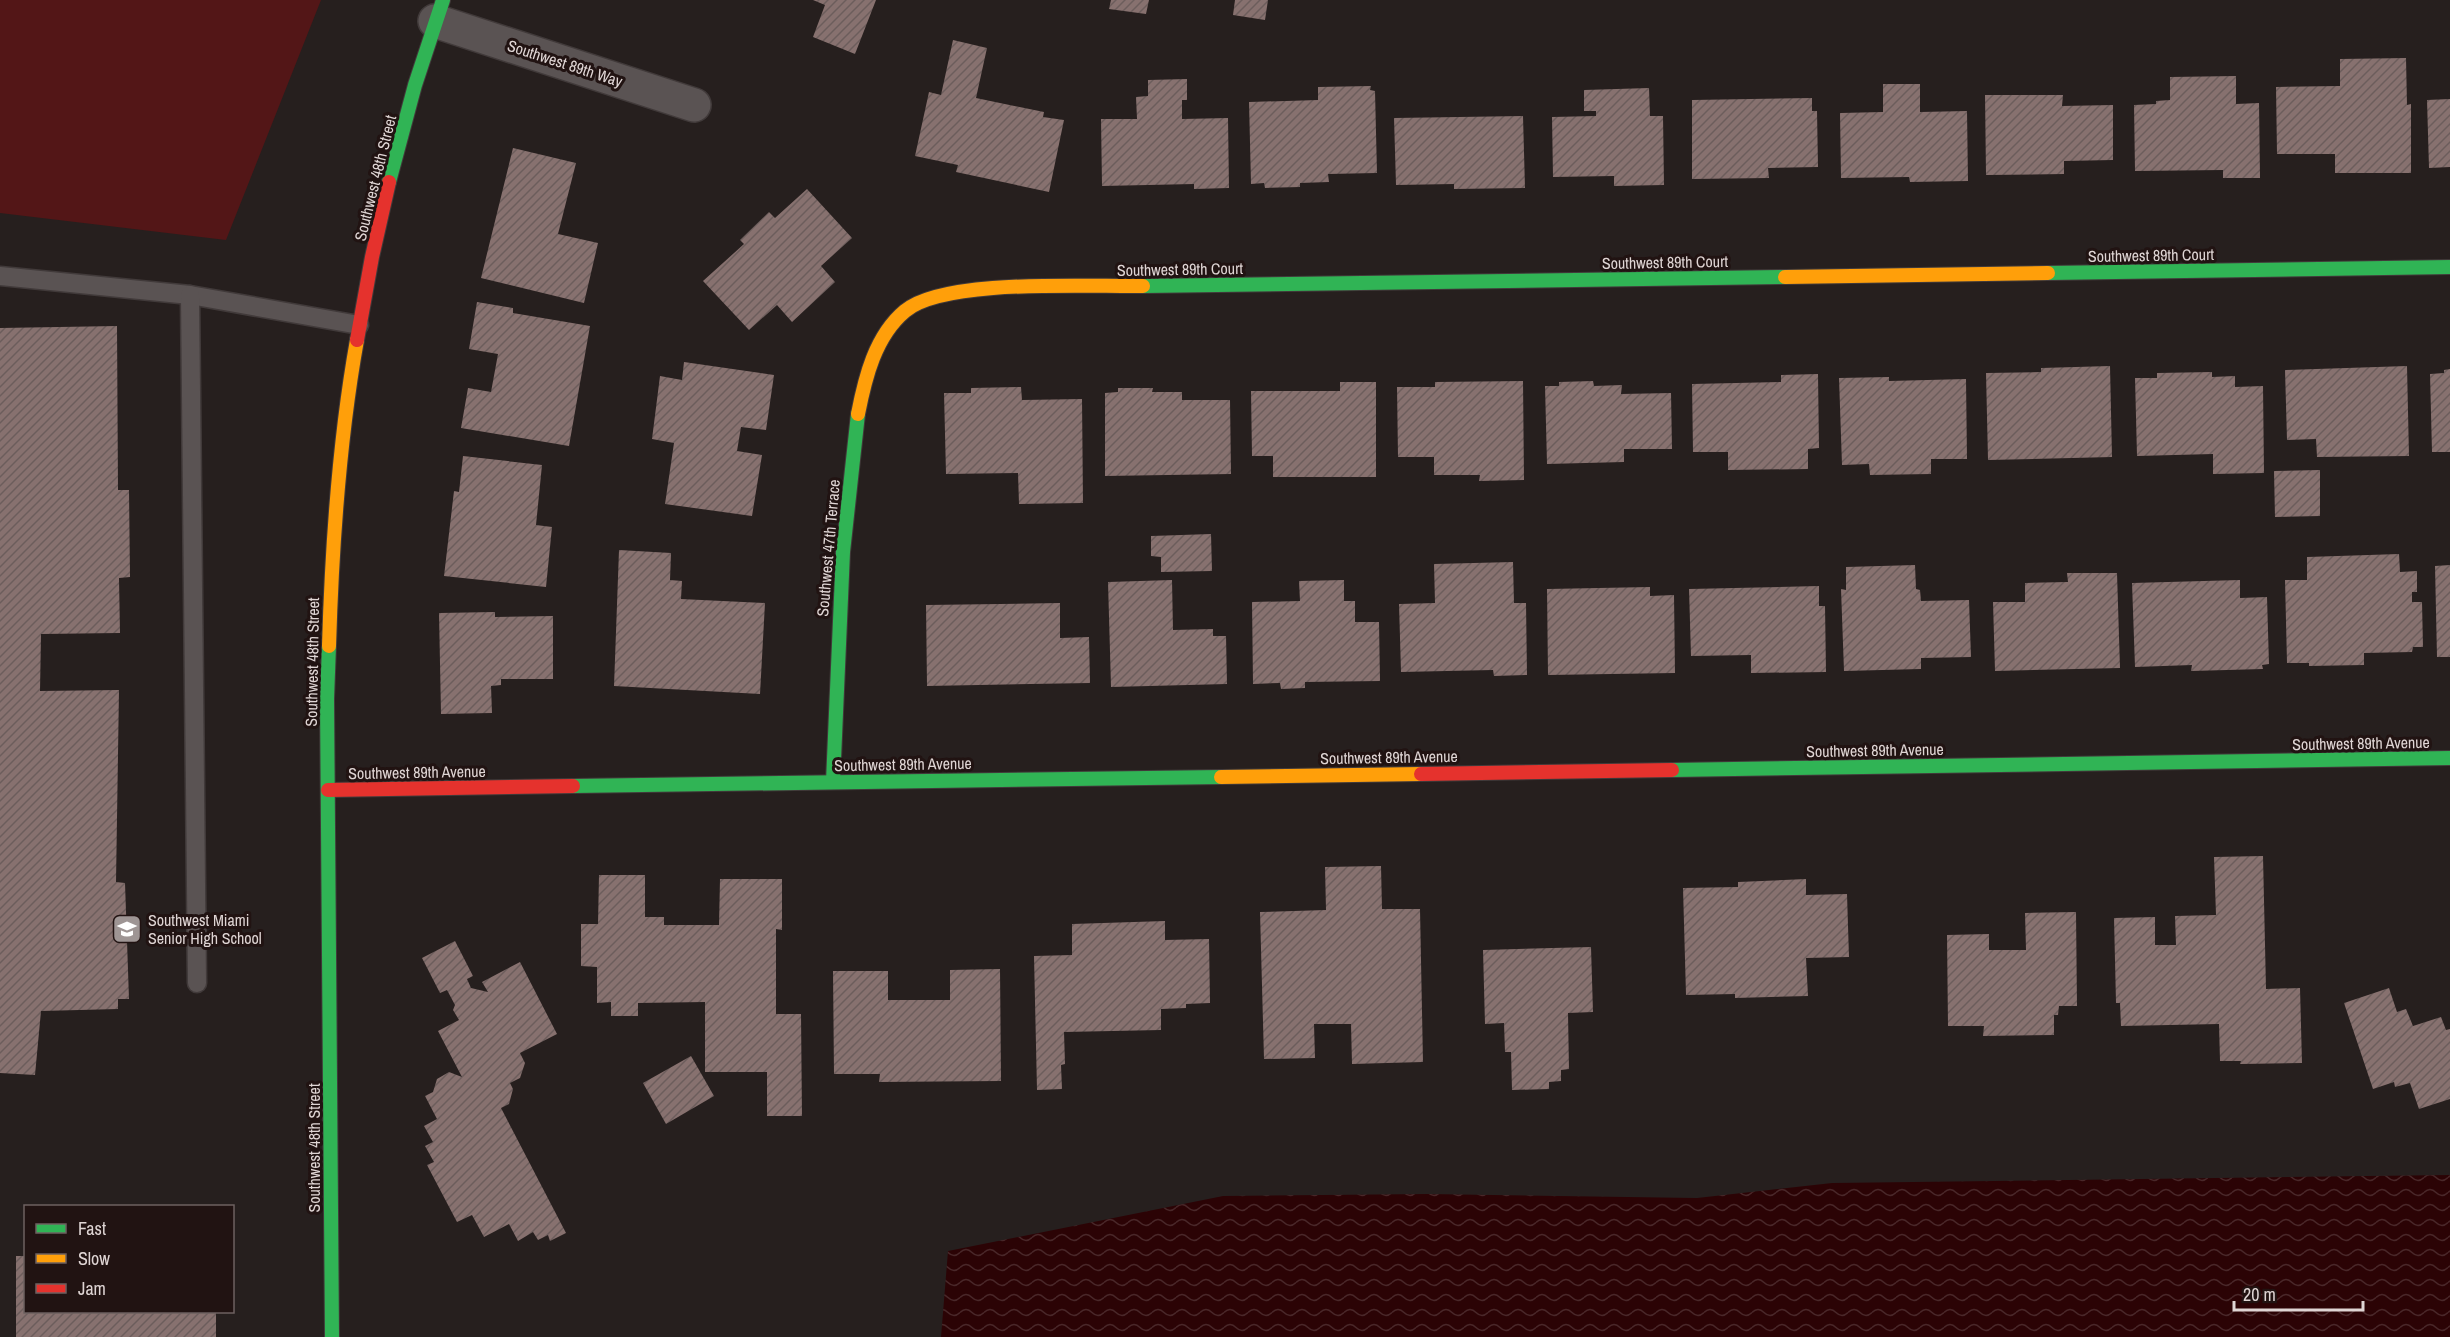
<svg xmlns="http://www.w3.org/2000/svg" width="2450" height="1337" font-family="'Archivo Narrow',sans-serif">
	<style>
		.garden { fill: #531617 }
		.water { fill: url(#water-waves) }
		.building { fill: url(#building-hatch) }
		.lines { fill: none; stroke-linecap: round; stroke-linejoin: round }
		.lane-casing { stroke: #413a3a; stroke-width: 21 }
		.street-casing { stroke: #413a3a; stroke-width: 36 }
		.fast-casing { stroke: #413a3a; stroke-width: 16 }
		.slow-casing { stroke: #413a3a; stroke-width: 16 }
		.jam-casing { stroke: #413a3a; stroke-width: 16 }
		.lane { stroke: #5a5353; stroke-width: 18 }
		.street { stroke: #5a5353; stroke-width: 33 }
		.fast { stroke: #30b455; stroke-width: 14 }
		.slow { stroke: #ff9f0a; stroke-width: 14 }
		.jam { stroke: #e5322d; stroke-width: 14 }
		.labels { text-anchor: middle; stroke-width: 6; stroke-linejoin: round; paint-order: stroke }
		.street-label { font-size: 16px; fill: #dfd5d4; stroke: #211312 }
		.poi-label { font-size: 16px; fill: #dfd5d4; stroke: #211312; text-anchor: start }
	</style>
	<defs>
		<pattern id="water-waves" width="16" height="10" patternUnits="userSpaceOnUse" patternTransform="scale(1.5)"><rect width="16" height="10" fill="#2b0305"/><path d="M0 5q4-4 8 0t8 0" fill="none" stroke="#492729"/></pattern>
		<pattern id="building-hatch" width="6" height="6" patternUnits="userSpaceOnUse" patternTransform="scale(1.5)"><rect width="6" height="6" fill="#87716f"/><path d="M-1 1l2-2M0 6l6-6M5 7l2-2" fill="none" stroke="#6c5d5c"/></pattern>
	</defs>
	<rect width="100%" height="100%" fill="#261f1e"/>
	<polygon class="garden" points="0,0 321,0 226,240 0,213"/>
	<polygon class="water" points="2450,1175 2450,1337 941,1337 948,1251 1223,1196 1427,1194 1697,1198 1832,1183"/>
	<g class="building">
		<polygon points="813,0 876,0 855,54 813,37 825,5"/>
		<polygon points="1111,0 1149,0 1146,14 1109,9"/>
		<polygon points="1235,0 1268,0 1265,20 1233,15"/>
		<polygon points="953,40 987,48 976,98 1044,112 1043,117 1064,120 1049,192 956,172 958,165 915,156 929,92 941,95"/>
		<polygon points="2406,58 2407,105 2411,104 2411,173 2335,173 2335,154 2277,154 2276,87 2340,86 2340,59"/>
		<polygon points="2236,76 2236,104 2259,103 2260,178 2223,178 2223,170 2135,171 2134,105 2156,104 2156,101 2170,100 2170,77"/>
		<polygon points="1187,79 1187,100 1182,100 1182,119 1228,118 1229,188 1194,189 1194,184 1102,186 1101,119 1137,119 1136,97 1148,96 1148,80"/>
		<polygon points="1883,84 1920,84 1920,112 1967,111 1968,181 1910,182 1909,177 1841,178 1840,113 1883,112"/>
		<polygon points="1371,86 1370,90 1375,91 1377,173 1328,174 1329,182 1300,183 1300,187 1265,188 1264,183 1251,184 1249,102 1318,100 1318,87"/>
		<polygon points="1649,88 1650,116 1663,116 1664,185 1614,186 1614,176 1553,177 1552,117 1596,116 1596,111 1584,111 1584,90"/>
		<polygon points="1985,95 2063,95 2062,106 2113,105 2113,160 2064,161 2064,174 1986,175"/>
		<polygon points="1812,98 1812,111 1817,111 1818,167 1768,168 1769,178 1692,179 1692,100"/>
		<polygon points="2450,99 2450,167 2429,168 2427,100"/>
		<polygon points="1523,116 1525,188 1454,189 1454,184 1396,185 1394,118"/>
		<polygon points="513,148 576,163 558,234 598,243 584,303 481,278"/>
		<polygon points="807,189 852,238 821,266 835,282 792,322 777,305 749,330 703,281 744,244 740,240 769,212 775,218"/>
		<polygon points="477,302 513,308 513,313 590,326 569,446 461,428 468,388 491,392 498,354 469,349"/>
		<polygon points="117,326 118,490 129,490 130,577 119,578 120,633 41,634 40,691 119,690 116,882 125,883 129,999 118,999 118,1009 41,1011 35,1075 0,1073 0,328"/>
		<polygon points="684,362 774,375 766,430 741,427 737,451 762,455 752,516 665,504 674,443 652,439 660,376 682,380"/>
		<polygon points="2110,366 2112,457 1988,460 1986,373 2041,372 2041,368"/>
		<polygon points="2407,366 2409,456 2317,457 2316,439 2287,440 2285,370"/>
		<polygon points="2450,369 2450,452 2432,452 2430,374 2444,373 2444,370"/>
		<polygon points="2212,372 2212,377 2235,376 2235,387 2263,386 2264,473 2213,474 2213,454 2137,456 2135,378 2157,378 2157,373"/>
		<polygon points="1818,374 1819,448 1808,449 1808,469 1728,470 1728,452 1693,452 1692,384 1781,382 1781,375"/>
		<polygon points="1889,377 1889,381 1966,379 1967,459 1931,459 1931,474 1870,475 1869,464 1842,465 1839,378"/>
		<polygon points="1523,381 1524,480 1479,481 1480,475 1434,475 1434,457 1398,457 1397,387 1435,387 1435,382"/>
		<polygon points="1593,381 1594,386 1622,385 1621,394 1671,393 1672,449 1624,449 1624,462 1547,464 1545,386 1559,386 1559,382"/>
		<polygon points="1340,382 1376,382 1376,477 1273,477 1273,456 1252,456 1251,391 1340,391"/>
		<polygon points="1021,387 1022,400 1082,399 1083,503 1019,504 1018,473 946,474 944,393 971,393 971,388"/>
		<polygon points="1118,388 1153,388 1152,392 1182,392 1182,400 1230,400 1231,474 1105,476 1105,393 1118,392"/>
		<polygon points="463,456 542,465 536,525 552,527 546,587 444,576 454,491 459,492"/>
		<polygon points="2320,470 2320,516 2275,517 2274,471"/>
		<polygon points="1211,534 1212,571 1161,572 1161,557 1151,556 1151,536"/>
		<polygon points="619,550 671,553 670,580 682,581 681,599 765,603 760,694 614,686"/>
		<polygon points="2399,554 2400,572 2417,571 2417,592 2412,592 2412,602 2422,602 2423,647 2413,647 2412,652 2364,653 2364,665 2309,666 2309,663 2287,663 2285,580 2307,580 2307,557"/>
		<polygon points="1513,562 1514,603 1526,603 1527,675 1494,676 1493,670 1401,672 1399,604 1435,603 1434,564"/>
		<polygon points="1915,565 1916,589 1920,590 1921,601 1969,600 1971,657 1921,658 1921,669 1844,671 1841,589 1846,590 1846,567"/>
		<polygon points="2450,565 2450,657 2437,657 2435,566"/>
		<polygon points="2067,573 2117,573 2120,668 1995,671 1993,602 2025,602 2025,583 2068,582"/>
		<polygon points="1172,580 1173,630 1213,629 1213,636 1226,636 1227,684 1111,687 1108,582"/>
		<polygon points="1344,580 1344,601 1355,601 1355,622 1379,622 1380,681 1305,682 1305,688 1281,689 1280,683 1253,684 1252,602 1300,601 1299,581"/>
		<polygon points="2240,580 2240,598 2267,597 2269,664 2262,665 2263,669 2191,671 2192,665 2135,667 2132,583"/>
		<polygon points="1819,586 1819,606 1825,606 1826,672 1751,673 1751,655 1691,656 1689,589"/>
		<polygon points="1650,587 1650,596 1674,595 1675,673 1548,675 1547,589"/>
		<polygon points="1060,603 1060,638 1089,637 1090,683 927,686 926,605"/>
		<polygon points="495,612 495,617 553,616 553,679 501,679 501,685 491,686 492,713 441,714 439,613"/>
		<polygon points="2263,856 2266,989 2300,988 2302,1063 2240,1064 2241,1061 2220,1061 2219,1024 2121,1026 2120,1003 2116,1003 2114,918 2155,917 2155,945 2176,945 2175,916 2216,915 2214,857"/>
		<polygon points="1381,866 1382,909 1420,909 1423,1062 1352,1064 1351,1024 1314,1024 1315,1058 1264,1059 1260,912 1326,910 1325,867"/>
		<polygon points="599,875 645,875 645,917 664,917 664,925 719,925 720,879 782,879 782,930 776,929 776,1014 801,1014 802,1116 767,1116 767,1072 705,1072 705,1002 638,1003 638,1016 611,1016 611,1002 597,1003 597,967 581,966 581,924 598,924"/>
		<polygon points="1806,879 1806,895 1847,894 1849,957 1806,958 1808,996 1735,998 1735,994 1686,995 1683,888 1738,887 1738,882"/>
		<polygon points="2076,912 2077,1006 2059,1006 2058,1015 2054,1015 2054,1035 1983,1036 1984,1026 1948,1026 1947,935 1989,934 1989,950 2026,950 2025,913"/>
		<polygon points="1165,921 1165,940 1209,939 1210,1003 1186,1004 1186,1008 1161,1009 1161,1030 1064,1032 1065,1064 1061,1065 1062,1089 1037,1090 1034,956 1072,955 1072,924"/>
		<polygon points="455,941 473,976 467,979 471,988 488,992 482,982 520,962 557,1034 520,1053 525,1063 520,1078 510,1083 513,1089 509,1104 501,1108 566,1233 550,1241 548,1235 538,1240 533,1232 518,1241 509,1224 484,1237 472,1215 457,1222 427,1165 434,1162 425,1146 433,1142 424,1126 437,1119 425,1096 433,1092 437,1079 449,1072 462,1077 438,1031 459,1020 453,1010 455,1005 447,990 440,993 422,958"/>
		<polygon points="1591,947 1593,1012 1568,1013 1569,1069 1561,1070 1561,1081 1549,1082 1549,1089 1512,1090 1511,1052 1505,1052 1504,1023 1485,1024 1483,950"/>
		<polygon points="1000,969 1001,1081 879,1082 880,1074 834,1074 833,971 888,971 888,1000 950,1000 950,970"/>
		<polygon points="2389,988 2397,1012 2406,1009 2413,1026 2441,1017 2446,1030 2450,1029 2450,1099 2419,1109 2410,1083 2395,1087 2394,1082 2373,1089 2344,1003"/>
		<polygon points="691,1056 714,1096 666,1124 643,1083"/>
		<polygon points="16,1256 26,1256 26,1312 216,1312 216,1337 16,1337"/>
	</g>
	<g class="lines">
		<g class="lane-casing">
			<g id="lane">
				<polyline points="0,276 190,295 359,325"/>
				<polyline points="190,295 197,983"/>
			</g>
		</g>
		<g class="street-casing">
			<polyline id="street" points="435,21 694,105"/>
		</g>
		<g class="fast-casing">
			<g id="fast">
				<polyline points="389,182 415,85 443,0"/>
				<polyline points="2048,273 2450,267"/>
				<polyline points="1143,286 1785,277"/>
				<polyline points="329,646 327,699 332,1337"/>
				<polyline points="1672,770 2450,758"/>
				<polyline points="833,782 843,552 858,414"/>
				<polyline points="573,786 1221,777"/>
			</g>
		</g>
		<g class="slow-casing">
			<g id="slow">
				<polyline points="1785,277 2048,273"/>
				<path d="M858,414C865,378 875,336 905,311C944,278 1089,287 1143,286"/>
				<path d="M329,646C332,544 339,440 357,340"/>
				<polyline points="1221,777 1421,774"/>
			</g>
		</g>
		<g class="jam-casing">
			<g id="jam">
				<polyline points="357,340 372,257 389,182"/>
				<polyline points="1421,774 1672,770"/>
				<polyline points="328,790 573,786"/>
			</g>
		</g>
		<use href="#lane" class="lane"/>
		<use href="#street" class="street"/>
		<use href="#fast" class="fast"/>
		<use href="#slow" class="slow"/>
		<use href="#jam" class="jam"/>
	</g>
	<defs>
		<g id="school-square" transform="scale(1.5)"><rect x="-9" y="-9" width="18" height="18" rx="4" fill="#9e9594" stroke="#211312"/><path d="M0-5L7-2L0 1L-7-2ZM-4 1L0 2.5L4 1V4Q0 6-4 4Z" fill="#fff"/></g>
	</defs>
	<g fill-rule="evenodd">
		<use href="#school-square" x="127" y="929"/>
	</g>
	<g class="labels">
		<g class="street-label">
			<text transform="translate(565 63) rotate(18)" y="6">Southwest 89th Way</text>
			<text transform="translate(375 178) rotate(-76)" y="6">Southwest 48th Street</text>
			<text transform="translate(2151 255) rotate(-1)" y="6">Southwest 89th Court</text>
			<text transform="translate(1665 262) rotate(-1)" y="6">Southwest 89th Court</text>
			<text transform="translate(1180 269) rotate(-1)" y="6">Southwest 89th Court</text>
			<text transform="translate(828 548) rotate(-85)" y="6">Southwest 47th Terrace</text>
			<text transform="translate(312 662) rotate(-89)" y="6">Southwest 48th Street</text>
			<text transform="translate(2361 743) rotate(-1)" y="6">Southwest 89th Avenue</text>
			<text transform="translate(1875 750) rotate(-1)" y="6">Southwest 89th Avenue</text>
			<text transform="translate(1389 757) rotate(-1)" y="6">Southwest 89th Avenue</text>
			<text transform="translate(903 764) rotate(-1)" y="6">Southwest 89th Avenue</text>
			<text transform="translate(417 772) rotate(-1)" y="6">Southwest 89th Avenue</text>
			<text transform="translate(314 1148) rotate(-90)" y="6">Southwest 48th Street</text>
		</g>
		<g class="poi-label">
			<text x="148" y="926">Southwest Miami<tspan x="148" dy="18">Senior High School</tspan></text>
		</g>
	</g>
	<rect x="24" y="1205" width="210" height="108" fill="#211312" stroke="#6d6160" stroke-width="1.5"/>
	<rect x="36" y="1224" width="30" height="9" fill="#30b455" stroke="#6d6160" stroke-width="1.5"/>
	<text x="78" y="1235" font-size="18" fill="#dfd5d4">Fast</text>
	<rect x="36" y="1254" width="30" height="9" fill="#ff9f0a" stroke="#6d6160" stroke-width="1.5"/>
	<text x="78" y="1265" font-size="18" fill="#dfd5d4">Slow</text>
	<rect x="36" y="1284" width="30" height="9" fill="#e5322d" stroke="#6d6160" stroke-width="1.5"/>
	<text x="78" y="1295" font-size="18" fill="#dfd5d4">Jam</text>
	<path d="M2234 1301v9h129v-9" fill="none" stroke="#dfd5d4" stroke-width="3"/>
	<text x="2243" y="1301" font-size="18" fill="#dfd5d4" stroke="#211312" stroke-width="4.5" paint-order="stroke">20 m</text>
</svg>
